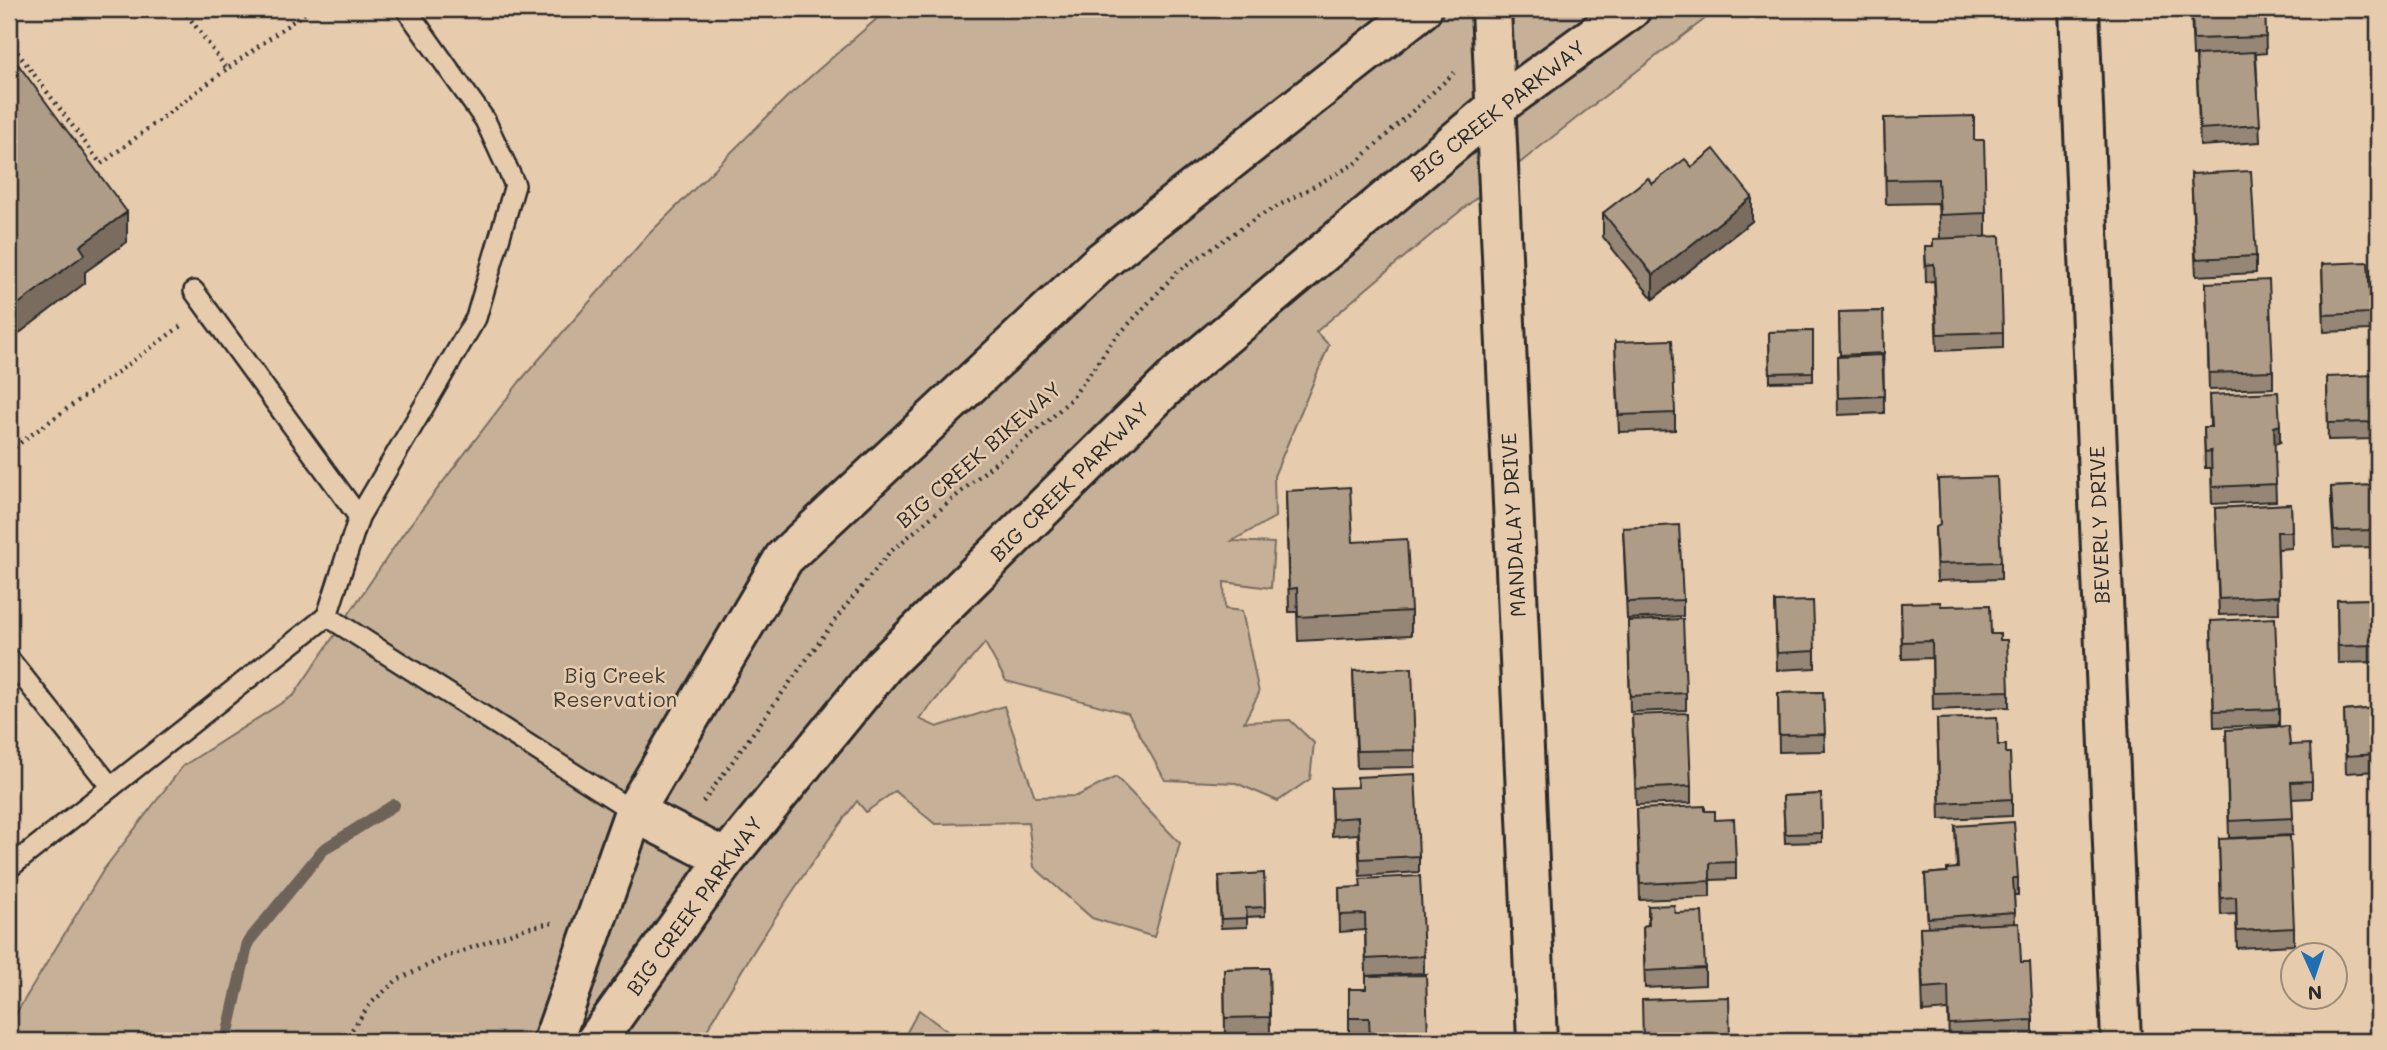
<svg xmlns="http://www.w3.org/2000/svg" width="2387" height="1050" font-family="Mali,sans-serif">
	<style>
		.green { fill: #c7b098; stroke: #796e62; stroke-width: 2 }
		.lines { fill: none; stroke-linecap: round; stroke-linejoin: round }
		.stream { stroke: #6e6459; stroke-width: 12 }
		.lane-casing { stroke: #2b2b2b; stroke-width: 24 }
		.street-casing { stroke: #2b2b2b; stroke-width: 44 }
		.secondary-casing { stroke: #2b2b2b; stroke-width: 44 }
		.path { stroke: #2b2b2b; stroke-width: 4.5; stroke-dasharray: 2 5; stroke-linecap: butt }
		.lane { stroke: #e6cbad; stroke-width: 19 }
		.street { stroke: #e6cbad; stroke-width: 38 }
		.secondary { stroke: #e6cbad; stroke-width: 38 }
		.wall { fill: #968674; stroke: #2b2b2b; stroke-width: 2 }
		.shaded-wall { fill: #7a6d5e; stroke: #2b2b2b; stroke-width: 2 }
		.building { fill: #af9c87; stroke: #2b2b2b; stroke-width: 2 }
		.labels { text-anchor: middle; stroke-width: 5; stroke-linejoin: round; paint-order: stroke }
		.street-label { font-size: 21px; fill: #2b2b2b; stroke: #e6cbad }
		.park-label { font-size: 21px; fill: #423f3b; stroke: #e6cbad }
	</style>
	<rect width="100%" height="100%" fill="#e6cbad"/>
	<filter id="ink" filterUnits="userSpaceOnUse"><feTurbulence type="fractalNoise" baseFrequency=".0143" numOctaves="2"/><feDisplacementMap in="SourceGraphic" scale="14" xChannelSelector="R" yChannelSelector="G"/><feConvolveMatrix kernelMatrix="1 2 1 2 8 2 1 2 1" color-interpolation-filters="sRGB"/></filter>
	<g filter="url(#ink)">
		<g class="green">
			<path d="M888,9H1292L1300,17L1310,9H1718C1581,113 1446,219 1316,332L1329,345L1274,476L1275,517L1232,541L1274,543L1271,588L1224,582L1225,609L1242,611L1259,693L1244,722L1290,720L1314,743L1310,779L1278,801L1236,783L1165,780L1128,713L1006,681L985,643L919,719L937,727L1004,706L1035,797L1077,796L1116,777L1180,843L1154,937L1092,918L1034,867L1028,822L935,824L895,791L866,812L857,801C800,877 747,957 701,1041H9V1025L104,869L183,766L294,695L403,534L521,380L649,234L787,97Z"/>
			<polygon points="919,1010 960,1041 902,1041"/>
		</g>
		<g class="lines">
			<polyline class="stream" points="226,1041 248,942 323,850 394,805"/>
			<g class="lane-casing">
				<g id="lane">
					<polyline points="406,9 485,120 515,185 476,318 359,517 327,616 634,812"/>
					<polyline points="194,291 359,517"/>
					<polyline points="9,659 111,787"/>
					<polyline points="9,868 327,616"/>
				</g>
			</g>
			<g class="street-casing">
				<g id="street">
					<polyline points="1491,9 1537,1041"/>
					<polyline points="2079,9 2121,1041"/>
					<polyline points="634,812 726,859"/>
				</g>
			</g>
			<g class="secondary-casing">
				<g id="secondary">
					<polyline points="553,1041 634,812 784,558 1102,261 1422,9"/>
					<polyline points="596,1041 726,859 884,665 1178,375 1496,107 1631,9"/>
				</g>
			</g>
			<g class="path">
				<polyline points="183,9 227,69 310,9"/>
				<polyline points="9,41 101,164 227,69"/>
				<polyline points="9,451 181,326"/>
				<polyline points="703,802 841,612 889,553 995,463 1046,423 1072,398 1113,341 1177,272 1258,217 1356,163 1454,73"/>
				<polyline points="344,1041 370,1004 397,980 443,958 526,928 552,923"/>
			</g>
			<use href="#lane" class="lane"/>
			<use href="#street" class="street"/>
			<use href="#secondary" class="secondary"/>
		</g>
		<g class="wall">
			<polygon points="2191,9 2265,9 2266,53 2256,54 2260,142 2200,146 2196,56 2193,56"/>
			<polygon points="1884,118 1974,140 1986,213 1986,236 2003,332 2003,348 1937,351 1934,281 1926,282 1925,247 1933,247 1940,238 1938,203 1886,204"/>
			<polygon points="1692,167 1752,221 1653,299 1603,237 1603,213 1652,184"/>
			<polygon points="2191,174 2256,256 2256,273 2196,276"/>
			<polygon points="2322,264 2371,313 2371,330 2324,332"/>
			<polygon points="2206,283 2273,371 2273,388 2209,390"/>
			<polygon points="1883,311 1884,413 1838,415 1837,357 1840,356 1839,312"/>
			<polygon points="1813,331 1813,381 1770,382 1769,332"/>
			<polygon points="1615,342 1675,413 1675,430 1619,432"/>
			<polygon points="2327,377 2377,422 2377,439 2328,440"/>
			<polygon points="2209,395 2280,442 2274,444 2276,501 2212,504 2211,468 2205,468 2204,427 2210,427"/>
			<polygon points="1938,479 2001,562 2001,579 1937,581 1935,528 1940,525"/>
			<polygon points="2378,485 2378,547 2334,548 2331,503 2331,487"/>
			<polygon points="1286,491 1353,542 1411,611 1411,635 1298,641 1297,612 1289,612"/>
			<polygon points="2291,504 2292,548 2278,549 2279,613 2219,615 2215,508"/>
			<polygon points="1623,528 1683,600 1683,616 1627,619"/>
			<polygon points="2378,599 2378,662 2338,663 2337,600"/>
			<polygon points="1775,602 1815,651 1815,668 1777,670"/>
			<polygon points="1901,603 1941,606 2000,640 2009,691 2009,707 1933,710 1932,658 1902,659"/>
			<polygon points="1628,621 1686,693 1686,710 1630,712"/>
			<polygon points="2211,621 2279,709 2279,725 2214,727"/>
			<polygon points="1353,671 1415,750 1415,767 1357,768"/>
			<polygon points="1823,692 1825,751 1779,752 1778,693"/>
			<polygon points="2378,708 2378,771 2346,773 2344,711"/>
			<polygon points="1632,715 1691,786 1691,803 1636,805"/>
			<polygon points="1937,719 1998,745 2006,753 2012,799 2012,816 1940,819"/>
			<polygon points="2226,730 2290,745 2312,781 2312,798 2292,799 2293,835 2229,838"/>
			<polygon points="1331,788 1419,856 1419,872 1360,876 1358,834 1332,836"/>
			<polygon points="1821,794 1822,842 1785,843 1783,796"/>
			<polygon points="1637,809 1705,811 1715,820 1736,862 1736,879 1710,880 1710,897 1640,900"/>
			<polygon points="1955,826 2018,878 2018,895 2014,895 2015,923 2021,962 2033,1020 2033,1041 1949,1041 1948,1010 1923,1012 1920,927 1928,927 1925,874 1947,872 1957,868"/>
			<polygon points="2219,839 2294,928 2294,945 2237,948 2236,914 2221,915"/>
			<polygon points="1264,873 1265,916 1247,917 1247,927 1221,928 1219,884"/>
			<polygon points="1339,888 1424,956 1424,973 1366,976 1365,930 1340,932"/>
			<polygon points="1648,906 1675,913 1705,968 1705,985 1645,988 1643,926 1648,925"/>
			<polygon points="1269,968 1270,1033 1225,1035 1224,969"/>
			<polygon points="1426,975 1369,1034 1349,1035 1349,989 1366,989"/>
		</g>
		<g class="shaded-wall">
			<polygon points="1752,197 1752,221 1653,299 1653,275"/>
			<polygon points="127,212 127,242 85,272 85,283 9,341 9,311 80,246"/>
			<polygon points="2280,425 2280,442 2274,444 2274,427"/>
		</g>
		<g class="building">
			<polygon points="2192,9 2265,9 2266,37 2193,39"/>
			<polygon points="2377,45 2378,45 2378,83"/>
			<polygon points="9,52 127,212 80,246 85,254 9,311"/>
			<polygon points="2255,52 2260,125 2200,129 2196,55"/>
			<polygon points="1974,116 1974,140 1984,140 1986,213 1940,215 1938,179 1886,180 1884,118"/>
			<polygon points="1714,149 1752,197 1653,275 1603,213 1648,178 1652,184 1685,159 1692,167"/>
			<polygon points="2251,171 2256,256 2196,259 2191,174"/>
			<polygon points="2000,236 2003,332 1937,334 1934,264 1926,265 1925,247 1933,247 1933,239"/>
			<polygon points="2368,262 2371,313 2324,315 2322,264"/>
			<polygon points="2269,280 2273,371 2209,373 2206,283"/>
			<polygon points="1883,311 1884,353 1840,355 1839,312"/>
			<polygon points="1813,331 1813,372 1770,373 1769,332"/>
			<polygon points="1672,340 1675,413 1619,415 1615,342"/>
			<polygon points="1882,355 1884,396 1838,398 1837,357"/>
			<polygon points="2375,375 2377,422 2328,423 2327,377"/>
			<polygon points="2278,392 2280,425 2274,427 2276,484 2212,487 2211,451 2205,452 2204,427 2211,427 2209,395"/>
			<polygon points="1997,477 2001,562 1937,564 1935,528 1940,525 1938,479"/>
			<polygon points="2378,485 2378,530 2334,531 2331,487"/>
			<polygon points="1350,487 1353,542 1407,539 1411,611 1298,617 1297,588 1289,589 1286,491"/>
			<polygon points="2291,504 2292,532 2277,532 2279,596 2219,599 2215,508"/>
			<polygon points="1679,525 1683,600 1627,602 1623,528"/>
			<polygon points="2378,599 2378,645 2338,646 2337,600"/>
			<polygon points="1813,601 1815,651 1777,653 1775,602"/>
			<polygon points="1940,602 1941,606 1990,605 1991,634 2000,634 2000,640 2007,640 2009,691 1933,693 1932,641 1902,642 1901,603"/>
			<polygon points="2275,618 2279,709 2214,711 2211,621"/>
			<polygon points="1683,619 1686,693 1630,696 1628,621"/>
			<polygon points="1412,668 1415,750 1357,751 1353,671"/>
			<polygon points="1823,692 1825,734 1779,735 1778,693"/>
			<polygon points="2378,708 2378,754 2346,756 2344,711"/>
			<polygon points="1688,713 1691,786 1636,789 1632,715"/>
			<polygon points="1997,717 1998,745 2006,745 2006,753 2010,753 2012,799 1940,803 1937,719"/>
			<polygon points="2288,726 2290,745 2310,744 2312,781 2291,782 2293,818 2229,821 2226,730"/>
			<polygon points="1415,774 1419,856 1360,859 1358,817 1332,819 1331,788 1358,787 1357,777"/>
			<polygon points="1821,794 1822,833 1785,834 1783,796"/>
			<polygon points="1705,806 1705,811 1715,811 1715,820 1734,819 1736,862 1710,863 1710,881 1640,884 1637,809"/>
			<polygon points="2014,822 2018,878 2013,878 2015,912 1928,918 1925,874 1947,872 1947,869 1958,868 1955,826"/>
			<polygon points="2290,836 2294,928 2237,931 2236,897 2221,898 2219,839"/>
			<polygon points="1264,873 1265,907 1246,908 1247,918 1221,919 1219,876"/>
			<polygon points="1420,876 1424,956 1366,959 1365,914 1340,915 1339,888 1361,887 1360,879"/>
			<polygon points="1674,905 1675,913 1702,912 1705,968 1645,971 1643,926 1649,925 1648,906"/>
			<polygon points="2019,923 2021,962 2030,962 2033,1020 1949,1024 1948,986 1923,988 1920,927"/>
			<polygon points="1269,968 1270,1017 1225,1018 1224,969"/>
			<polygon points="1426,975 1428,1041 1370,1041 1369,1018 1349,1018 1349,989 1366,989 1366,976"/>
			<polygon points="1729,997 1730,1041 1643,1041 1642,1000"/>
		</g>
	</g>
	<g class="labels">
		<g class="street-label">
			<text transform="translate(1498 111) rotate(-38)" y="7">BIG CREEK PARKWAY</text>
			<text transform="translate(979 455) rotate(-41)" y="7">BIG CREEK BIKEWAY</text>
			<text transform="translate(1070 482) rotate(-45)" y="7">BIG CREEK PARKWAY</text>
			<text transform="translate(1514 525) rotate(-93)" y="7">MANDALAY DRIVE</text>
			<text transform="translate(2100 525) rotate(-92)" y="7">BEVERLY DRIVE</text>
			<text transform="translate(695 906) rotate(-54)" y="7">BIG CREEK PARKWAY</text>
		</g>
		<g class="park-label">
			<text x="615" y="683">Big Creek<tspan x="615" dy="24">Reservation</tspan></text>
		</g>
	</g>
	<rect width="2387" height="1050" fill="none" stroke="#e6cbad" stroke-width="35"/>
	<rect x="18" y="18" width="2352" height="1015" fill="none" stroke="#2b2b2b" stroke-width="2.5" filter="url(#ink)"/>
	<g transform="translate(2314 976) rotate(177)"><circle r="33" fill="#e6cbad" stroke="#9b8b79" stroke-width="2"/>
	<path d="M0-5L12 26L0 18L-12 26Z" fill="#1f6fb2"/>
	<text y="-10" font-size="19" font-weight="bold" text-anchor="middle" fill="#2b2b2b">N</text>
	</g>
</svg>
